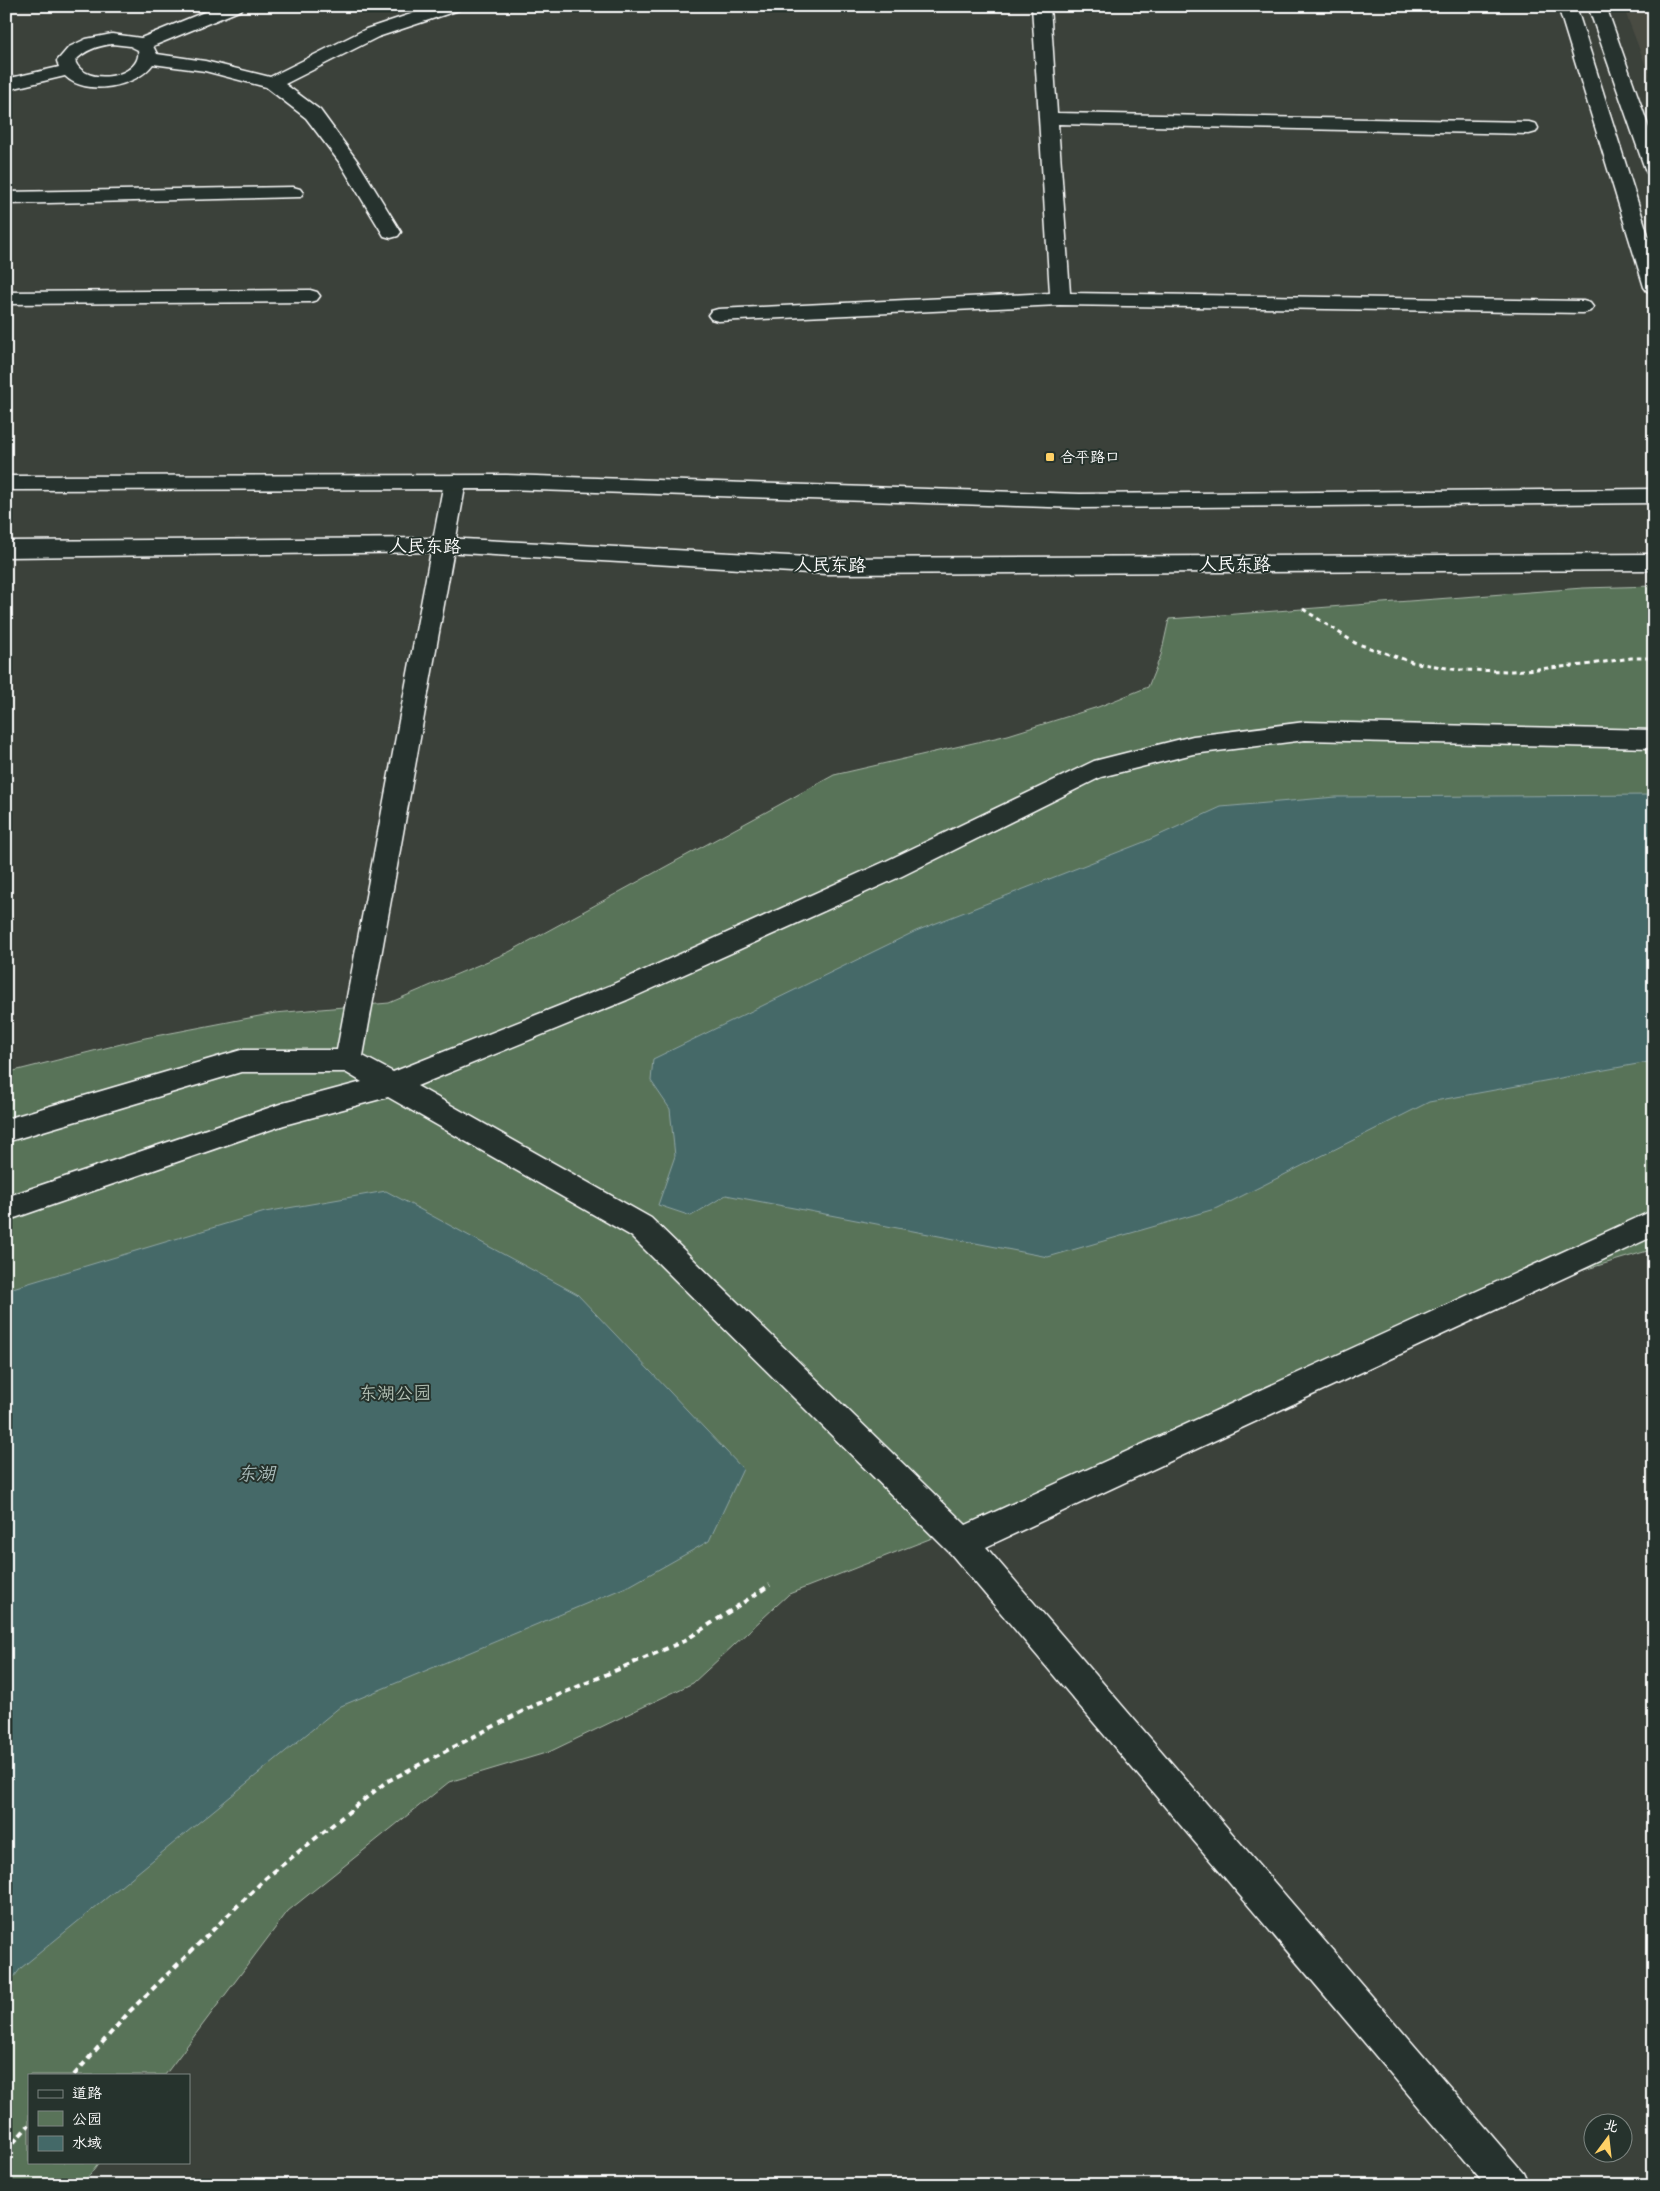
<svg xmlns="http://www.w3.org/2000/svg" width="1660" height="2191" font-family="'Comic Neue','LXGW WenKai TC',sans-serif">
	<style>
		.built { fill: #4a4b43 }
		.green { fill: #597359; stroke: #acb9ac }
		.water { fill: #446968; stroke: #8fa5a4 }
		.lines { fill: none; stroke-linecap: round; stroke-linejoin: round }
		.minor-casing { stroke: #fff; stroke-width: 3 }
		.major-casing { stroke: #fff; stroke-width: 3 }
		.path-far1 { stroke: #fff; stroke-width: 3; stroke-dasharray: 4.5 4; stroke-linecap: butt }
		.path { stroke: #fff; stroke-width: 4; stroke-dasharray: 6 4.5; stroke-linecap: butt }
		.minor { fill: #26332d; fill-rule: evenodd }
		.major { fill: #26332d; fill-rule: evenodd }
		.poi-dot { fill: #ffd166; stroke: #26332d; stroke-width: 2 }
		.labels { text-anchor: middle; stroke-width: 4; stroke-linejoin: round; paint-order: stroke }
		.far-poi-label { font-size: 15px; fill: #fff; stroke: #26332d; text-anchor: start }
		.street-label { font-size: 18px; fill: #fff; stroke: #26332d }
		.park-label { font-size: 18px; fill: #b4c0b4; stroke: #26332d }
		.water-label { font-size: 19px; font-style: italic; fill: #abbcbb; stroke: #26332d }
	</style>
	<rect width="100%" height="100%" fill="#3b413a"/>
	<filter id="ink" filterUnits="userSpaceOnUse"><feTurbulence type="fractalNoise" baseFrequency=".02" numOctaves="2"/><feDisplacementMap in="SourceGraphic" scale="10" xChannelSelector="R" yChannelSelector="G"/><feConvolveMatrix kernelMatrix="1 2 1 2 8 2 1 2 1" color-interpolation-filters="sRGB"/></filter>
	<g filter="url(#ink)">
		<polygon class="built" points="1623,6 1654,6 1654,87"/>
		<polygon class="green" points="1654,586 1654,1249 1476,1302 1195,1435 789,1594 693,1683 549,1752 449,1782 288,1911 165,2075 29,2075 29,2162 99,2162 82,2185 6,2185 6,1073 145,1038 275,1013 389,1003 509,952 834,775 1008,735 1098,707 1148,687 1161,655 1169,619 1583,588"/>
		<g class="water">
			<polygon points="1654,795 1654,1061 1429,1102 1218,1208 1048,1257 726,1195 691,1216 658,1205 675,1156 670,1109 651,1081 653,1059 916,931 1144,842 1221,807 1336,797"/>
			<polygon points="386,1191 577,1294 743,1469 709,1541 631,1585 341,1706 21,1968 6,1987 6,1290 265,1212"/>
		</g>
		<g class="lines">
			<g class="minor-casing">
				<g id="minor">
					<path d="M219,6H244L241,10L153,46L157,54L205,61L270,77L366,29L435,6H462L459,10L378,37L285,84L320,110L358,162L401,232L398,236L391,238L384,236L340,163L306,118L266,87L205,71L153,64C137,87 86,97 65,76L6,90V79L59,67L57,61L69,47L86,39L112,34L141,38ZM112,44L130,46L138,50C143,77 85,88 75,61C85,50 97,46 112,44Z"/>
					<polygon points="1032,6 1050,6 1057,113 1529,122 1536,124 1538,128 1536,132 1529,134 1058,124 1070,293 1583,301 1590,303 1593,307 1590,311 1583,313 1060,305 718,321 711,319 708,315 711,311 718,309 1050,293"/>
					<polygon points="1558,6 1576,6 1654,254 1654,293 1647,291 1644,287"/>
					<polygon points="1588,6 1606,6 1654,142 1654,175 1647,173 1645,169"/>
					<polygon points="293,187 300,189 303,193 300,197 6,204 6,192"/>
					<polygon points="310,290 317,292 320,296 317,300 310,302 6,304 6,292"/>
					<polygon points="455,475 463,477 466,482 363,1056 393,1072 609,986 884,862 1094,761 1193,736 1305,722 1654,730 1654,748 1305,740 1193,754 1101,777 902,876 627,1000 417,1086 651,1218 966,1525 1654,1210 1654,1236 986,1547 1523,2172 1529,2185 1485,2185 951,1554 631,1236 388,1097 284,1125 6,1221 6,1197 283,1103 362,1082 345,1072 241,1072 6,1142 6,1119 241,1050 337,1050 444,482 447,477"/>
				</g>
			</g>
			<g class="major-casing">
				<g id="major">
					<polygon points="506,475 1080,494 1654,489 1654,503 1080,508 506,489 6,490 6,476"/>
					<polygon points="444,538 827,558 1654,554 1654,570 827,574 444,552 6,557 6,541"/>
				</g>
			</g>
			<polyline class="path-far1" points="1303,609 1355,643 1412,662 1458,670 1512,671 1585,665 1631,658 1654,658"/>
			<g class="path">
				<polyline points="74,2075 130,2011 266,1878 386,1782 533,1706 684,1641 770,1585"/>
				<polyline points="6,2151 29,2125"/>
			</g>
			<use href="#minor" class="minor"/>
			<use href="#major" class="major"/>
		</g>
	</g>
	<rect class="poi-dot" x="1045" y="452" width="10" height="10" rx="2.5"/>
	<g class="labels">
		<g class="far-poi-label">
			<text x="1060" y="462">合平路口</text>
		</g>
		<g class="street-label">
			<text transform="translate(425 546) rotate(1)" y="6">人民东路</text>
			<text x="1235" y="570">人民东路</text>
			<text transform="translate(830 565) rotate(1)" y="6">人民东路</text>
		</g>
		<g class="park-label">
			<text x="395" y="1399">东湖公园</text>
		</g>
		<g class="water-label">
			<text x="256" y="1480">东湖</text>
		</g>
	</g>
	<rect width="1660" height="2191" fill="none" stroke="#26332d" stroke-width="25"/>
	<rect x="12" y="12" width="1635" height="2166" fill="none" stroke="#fff" stroke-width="2" filter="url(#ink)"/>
	<rect x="28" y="2074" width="162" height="90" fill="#26332d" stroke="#7d8581"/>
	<rect x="38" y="2090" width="25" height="8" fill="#26332d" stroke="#7d8581"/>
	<text x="72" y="2098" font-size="15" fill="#ffffff">道路</text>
	<rect x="38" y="2111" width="25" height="15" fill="#597359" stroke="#7d8581"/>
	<text x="72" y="2124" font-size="15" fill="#ffffff">公园</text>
	<rect x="38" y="2136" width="25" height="15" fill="#446968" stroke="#7d8581"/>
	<text x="72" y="2148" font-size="15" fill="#ffffff">水域</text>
	<g transform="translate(1608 2138) rotate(15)"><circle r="24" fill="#26332d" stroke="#7d8581"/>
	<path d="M0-4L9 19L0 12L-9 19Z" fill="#ffd166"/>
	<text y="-8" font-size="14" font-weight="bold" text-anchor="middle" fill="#ffffff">北</text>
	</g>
</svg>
